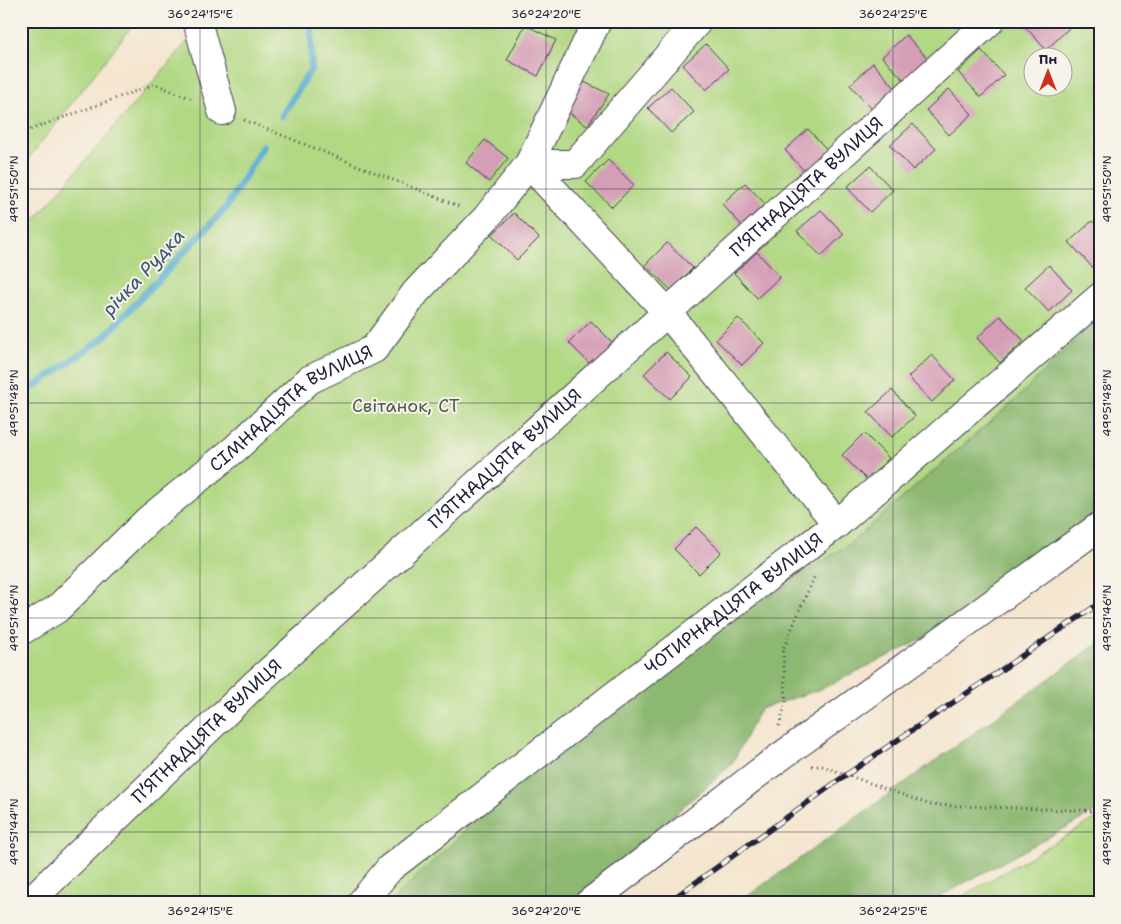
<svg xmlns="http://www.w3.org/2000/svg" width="1121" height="924" font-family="'Shantell Sans',sans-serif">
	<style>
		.green { fill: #b1d883; stroke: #6a7d5f; fill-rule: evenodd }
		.forest { fill: #8cb871; stroke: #576d56 }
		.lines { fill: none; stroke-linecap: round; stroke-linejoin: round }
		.stream { stroke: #51aace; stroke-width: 7 }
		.building { fill: #d49eb6 }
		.minor-casing { stroke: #423f51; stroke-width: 30 }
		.path { stroke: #423f51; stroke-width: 3; stroke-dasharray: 1 4; stroke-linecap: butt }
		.minor { stroke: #fff; stroke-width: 28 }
		.rail-casing { stroke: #22223b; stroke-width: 5.5 }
		.rail { stroke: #f7f3e8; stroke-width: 4; stroke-dasharray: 11; stroke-linecap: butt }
		.ticks { fill: none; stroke: #22223b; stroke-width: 1; stroke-opacity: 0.45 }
		.labels { text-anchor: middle; stroke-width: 4; stroke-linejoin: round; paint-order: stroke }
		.street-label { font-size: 18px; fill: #22223b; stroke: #f7f3e8 }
		.park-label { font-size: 18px; fill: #4d5951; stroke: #f7f3e8 }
		.water-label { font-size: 19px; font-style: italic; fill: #355876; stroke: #f7f3e8 }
		.neatline { fill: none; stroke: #22223b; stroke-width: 2 }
		.ticks-label { font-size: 12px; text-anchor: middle; fill: #22223b }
	</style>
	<rect width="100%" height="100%" fill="#f7f3e8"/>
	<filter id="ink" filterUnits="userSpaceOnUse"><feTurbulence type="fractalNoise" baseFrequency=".02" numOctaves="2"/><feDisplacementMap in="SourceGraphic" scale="10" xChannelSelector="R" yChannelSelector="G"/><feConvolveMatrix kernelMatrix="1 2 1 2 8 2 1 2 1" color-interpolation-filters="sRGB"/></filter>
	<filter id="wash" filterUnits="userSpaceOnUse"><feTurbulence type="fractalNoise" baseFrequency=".0096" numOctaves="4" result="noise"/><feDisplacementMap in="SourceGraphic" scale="20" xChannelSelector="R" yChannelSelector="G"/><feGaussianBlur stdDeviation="1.12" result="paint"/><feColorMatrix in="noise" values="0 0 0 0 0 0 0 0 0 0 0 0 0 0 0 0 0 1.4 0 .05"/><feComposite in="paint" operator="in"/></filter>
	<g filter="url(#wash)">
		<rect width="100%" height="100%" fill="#f4e5ce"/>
		<g class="green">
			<polygon points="21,21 136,21 21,168"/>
			<path d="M205,21H1100V326L853,541L410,903H21V236ZM1034,58H1064V88H1034Z"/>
			<polygon points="1100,816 1100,903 951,903"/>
		</g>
		<g class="forest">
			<polygon points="1100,316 1100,538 988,607 821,689 760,709 732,764 612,869 579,903 389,903 583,719 853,541 1011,404"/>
			<polygon points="1100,642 1100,809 928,903 738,903"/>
		</g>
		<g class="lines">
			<g class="stream">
				<polyline points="282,116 311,69 312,21"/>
				<polyline points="21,396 102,339 226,208 263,146"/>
			</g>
		</g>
		<g id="blocks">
			<g class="building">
				<polygon points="1026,21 1063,21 1069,28 1046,50 1023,24"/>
				<polygon points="525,25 556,40 538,76 507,60"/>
				<polygon points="906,35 929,60 906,82 882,57"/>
				<polygon points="706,44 729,69 706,90 683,65"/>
				<polygon points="981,50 1004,75 981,97 958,72"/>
				<polygon points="873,63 896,89 873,110 850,85"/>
				<polygon points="578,79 609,94 587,126 561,107"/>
				<polygon points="671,87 694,112 671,133 648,108"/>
				<polygon points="949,89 972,114 949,135 926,110"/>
				<polygon points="913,124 936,149 913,170 890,145"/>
				<polygon points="808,129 831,154 808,175 785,150"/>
				<polygon points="485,140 508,158 489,182 466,163"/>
				<polygon points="608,160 634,185 612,207 586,182"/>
				<polygon points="870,166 893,190 870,212 847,187"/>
				<polygon points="745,183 769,208 745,229 722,204"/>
				<polygon points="821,210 844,234 821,256 797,231"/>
				<polygon points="514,213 539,238 517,260 492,235"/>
				<polygon points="1092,221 1100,229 1100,260 1092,267 1069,242"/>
				<polygon points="667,243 693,268 671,290 645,265"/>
				<polygon points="757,252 780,277 757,298 734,273"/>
				<polygon points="1049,265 1072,290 1049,312 1025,287"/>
				<polygon points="1000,316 1024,341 1000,363 977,338"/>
				<polygon points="738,318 764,343 742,365 716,340"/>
				<polygon points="591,321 616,346 594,368 569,343"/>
				<polygon points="666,352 692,377 670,399 644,374"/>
				<polygon points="932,355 955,380 932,402 908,377"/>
				<polygon points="892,390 915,416 892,437 868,412"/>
				<polygon points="864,433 889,458 867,480 842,455"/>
				<polygon points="696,527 721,552 699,574 674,549"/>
			</g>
		</g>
	</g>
	<g filter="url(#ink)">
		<use href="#blocks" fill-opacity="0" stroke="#423f51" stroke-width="1"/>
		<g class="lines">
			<g class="minor-casing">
				<g id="minor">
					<polyline points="197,21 222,111"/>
					<polyline points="529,164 667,312 837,524"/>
					<polyline points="529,164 575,164 698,21"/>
					<path id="s1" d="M21,631L57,609L149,519L236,448L309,380L374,349L416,292L487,217L529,164L597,21"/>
					<path id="s2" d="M28,903L253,686L990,21"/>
					<path id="s3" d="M361,903L390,868L837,524L1100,297"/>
					<polyline points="589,903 769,765 1100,526"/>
				</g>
			</g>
			<g class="path">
				<polyline points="244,120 461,207"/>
				<polyline points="21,133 155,84 192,99"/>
				<polyline points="779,726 786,703 783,649 815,575"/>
				<polyline points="812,766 822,766 931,805 1100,811"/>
			</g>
			<use href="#minor" class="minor"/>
			<g class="rail-casing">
				<polyline id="rail" points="667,903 846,775 1100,603"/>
			</g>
			<use href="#rail" class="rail"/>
		</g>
	</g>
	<path class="ticks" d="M200,21V903M546,21V903M893,21V903M21,189H1100M21,403H1100M21,618H1100M21,832H1100"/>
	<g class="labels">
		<g class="street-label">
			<text dy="6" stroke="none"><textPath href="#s2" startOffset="1058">П’ЯТНАДЦЯТА ВУЛИЦЯ</textPath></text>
			<text dy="6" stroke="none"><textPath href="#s1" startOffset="352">СІМНАДЦЯТА ВУЛИЦЯ</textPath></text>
			<text dy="6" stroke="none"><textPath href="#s2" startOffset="652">П’ЯТНАДЦЯТА ВУЛИЦЯ</textPath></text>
			<text dy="6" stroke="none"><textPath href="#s3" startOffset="479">ЧОТИРНАДЦЯТА ВУЛИЦЯ</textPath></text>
			<text dy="6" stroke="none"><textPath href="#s2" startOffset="248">П’ЯТНАДЦЯТА ВУЛИЦЯ</textPath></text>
		</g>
		<g class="park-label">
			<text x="406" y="412">Світанок, СТ</text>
		</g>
		<g class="water-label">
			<text transform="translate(143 272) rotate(-47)" y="7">річка Рудка</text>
		</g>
	</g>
	<rect width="1121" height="924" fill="none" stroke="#f7f3e8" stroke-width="55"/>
	<g transform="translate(1048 72)"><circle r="24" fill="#f7f3e8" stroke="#a29fa3"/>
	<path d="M0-4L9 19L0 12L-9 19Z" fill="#c8321e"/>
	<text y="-8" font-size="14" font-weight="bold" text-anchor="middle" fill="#22223b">Пн</text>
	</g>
	<rect x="28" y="28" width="1066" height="868" class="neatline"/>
	<g class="ticks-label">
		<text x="200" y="18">36°24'15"E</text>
		<text x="546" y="18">36°24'20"E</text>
		<text x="893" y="18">36°24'25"E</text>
		<text transform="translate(14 189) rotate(-90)" y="4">49°51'50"N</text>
		<text transform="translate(1107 189) rotate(-90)" y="4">49°51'50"N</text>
		<text transform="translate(14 403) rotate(-90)" y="4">49°51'48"N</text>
		<text transform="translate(1107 403) rotate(-90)" y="4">49°51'48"N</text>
		<text transform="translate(14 618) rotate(-90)" y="4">49°51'46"N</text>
		<text transform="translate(1107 618) rotate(-90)" y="4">49°51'46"N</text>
		<text transform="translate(14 832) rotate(-90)" y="4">49°51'44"N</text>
		<text transform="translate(1107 832) rotate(-90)" y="4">49°51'44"N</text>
		<text x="200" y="915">36°24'15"E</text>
		<text x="546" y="915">36°24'20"E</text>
		<text x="893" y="915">36°24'25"E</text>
	</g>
</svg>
